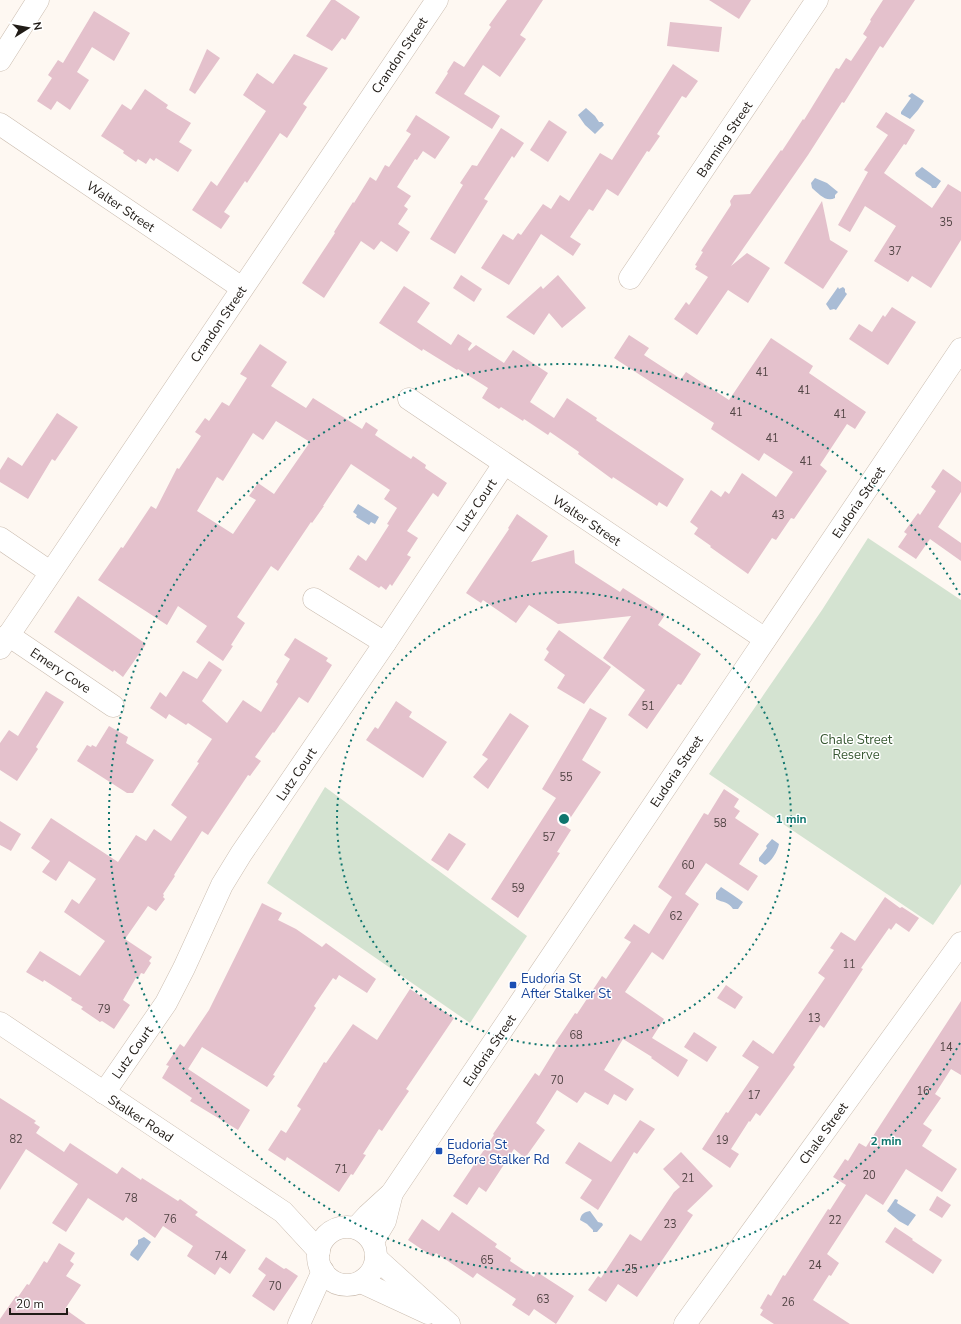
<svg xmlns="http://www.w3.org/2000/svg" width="961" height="1324" font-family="'Nunito Sans',sans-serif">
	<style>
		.green { fill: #d4e3d1 }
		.water { fill: #a9bcd5 }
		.building { fill: #e4c1cc; fill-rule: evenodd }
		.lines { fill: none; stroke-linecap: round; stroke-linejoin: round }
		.minor-casing { stroke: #cbbdb0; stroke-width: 23 }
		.major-casing { stroke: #cbbdb0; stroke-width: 23 }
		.minor { stroke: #fff; stroke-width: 22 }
		.major { stroke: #fff; stroke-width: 22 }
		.ring { fill: none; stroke: #0f766e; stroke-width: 2; stroke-dasharray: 2 4 }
		.transit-dot { fill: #1a4fb4; stroke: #fff; stroke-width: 1.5 }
		.labels { text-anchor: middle; stroke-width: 3; stroke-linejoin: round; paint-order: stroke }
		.number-label { font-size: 11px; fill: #514444 }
		.street-label { font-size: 13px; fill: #201b16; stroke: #fff }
		.park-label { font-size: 13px; fill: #365731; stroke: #fff }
		.transit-label { font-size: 13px; fill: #164399; stroke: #fff; text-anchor: start }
		.centre { fill: #0f766e; stroke: #fff; stroke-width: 2 }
		.ring-label { font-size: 12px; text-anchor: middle; font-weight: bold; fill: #0f766e; stroke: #fff; stroke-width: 3; stroke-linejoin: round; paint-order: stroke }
	</style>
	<rect width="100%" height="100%" fill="#fef8f2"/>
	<g class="green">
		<polygon points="868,538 961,600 961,884 933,925 709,774 822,610"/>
		<polygon points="325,787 527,936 470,1023 267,883"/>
	</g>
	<g class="water">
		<polygon points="912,93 924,101 918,110 910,119 901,114 901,112 911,98 908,96"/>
		<polygon points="586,108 595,116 599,122 602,122 604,125 595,134 585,125 578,115"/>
		<polygon points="922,167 941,181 936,188 932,188 931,186 916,176 915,173"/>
		<path d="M815,178L827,183L838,192L835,195V198C826,203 818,193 812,188L811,183Z"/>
		<polygon points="838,287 839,289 843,287 845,289 845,292 847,294 836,310 834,309 830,310 826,304"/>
		<polygon points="358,504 379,517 375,524 371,522 369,525 356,517 357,515 353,512"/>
		<path d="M772,839L779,844C778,851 771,862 765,865L759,861V858L767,848L766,846Z"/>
		<path d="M721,887L733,895L743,902L738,909H733C728,901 723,903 716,899V893Z"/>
		<polygon points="895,1199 898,1200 897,1203 916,1215 908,1226 899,1221 887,1211"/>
		<path d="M590,1211L598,1222L602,1223L603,1225L597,1232H593V1230L587,1224L580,1220C581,1214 584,1212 590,1211Z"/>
		<polygon points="144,1237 151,1242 138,1261 130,1255 131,1252 138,1244 138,1240"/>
	</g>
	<g class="building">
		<polygon points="331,0 335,0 360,17 345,40 342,38 332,51 306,36"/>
		<polygon points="507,0 543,0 520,35 526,39 500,77 483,65 464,94 500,116 492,129 435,93 448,73 447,72 454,61 464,67 491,27 489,25"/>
		<polygon points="709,0 751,0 739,19"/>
		<polygon points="883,0 915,0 883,48 880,46 844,103 842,102 808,155 731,266 747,253 770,268 748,303 728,290 697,335 674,319 686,302 689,305 708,277 695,269 697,266 695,265 703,252 701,251 731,205 730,201 734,195 750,194 781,150 782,151 803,119 804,120 836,68 839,69 846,58 851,61 867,37 863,34 871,21 870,20"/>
		<polygon points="94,11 130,33 114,61 92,47 77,72 89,80 70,110 57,101 51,110 37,101 52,78 48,75 58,60 63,63"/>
		<polygon points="670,22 722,27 719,52 667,46"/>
		<polygon points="207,49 220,58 195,94 189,90"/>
		<polygon points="294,54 328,68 303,104 307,107 287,138 280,133 247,183 245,181 224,212 230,216 221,229 192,210 211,181 217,186 266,111 243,95 257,73 273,84"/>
		<polygon points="673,64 698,81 686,98 682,96 657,134 660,136 649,152 647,151 618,196 607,189 593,211 589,209 570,237 581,244 573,256 541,234 509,285 481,268 503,234 513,240 518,233 521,235 543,204 551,209 560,195 569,201 600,153 612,160"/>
		<polygon points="145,89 168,105 166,108 191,123 179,142 192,150 178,172 156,158 154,161 150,158 146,164 138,159 136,162 123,153 124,151 101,136 122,104 131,110"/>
		<polygon points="886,112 915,130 906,145 904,144 884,173 932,208 948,184 961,192 961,240 931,288 912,276 908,282 874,261 896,226 865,206 850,232 838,225 868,172 864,170 888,135 876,127"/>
		<polygon points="416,115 450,137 435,159 423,151 417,160 415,159 397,187 411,196 404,206 408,209 398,224 410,232 397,252 381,241 374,250 361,241 324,298 302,283 335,233 334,232 353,202 354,203 370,177 376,181 385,165 389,167 411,134 406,131"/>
		<polygon points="549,120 567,132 548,162 530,150"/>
		<polygon points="501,128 524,143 514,158 512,156 484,199 488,201 455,254 430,239 463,185 460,183 472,165 477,166"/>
		<polygon points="822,201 830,240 848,251 823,289 784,263"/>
		<polygon points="461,275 482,289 474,302 453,288"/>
		<polygon points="558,275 586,308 562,328 549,313 534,335 506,317 541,286 543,289"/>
		<polygon points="404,286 430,303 417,322 451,345 458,334 472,343 468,349 469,351 476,345 504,363 513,350 548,373 530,402 554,418 567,398 597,418 596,420 684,479 667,507 659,502 657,506 613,477 612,479 578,454 579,452 550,432 548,435 524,419 523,421 501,407 499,409 482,398 488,388 458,369 457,370 423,349 422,351 379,323"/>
		<polygon points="892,307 916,322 888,365 849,339 859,324 872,332 883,315 885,317"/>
		<polygon points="629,335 649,348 644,355 681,379 686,372 729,400 771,338 813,366 809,373 866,412 855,429 847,424 820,465 827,471 794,519 791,518 776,540 772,538 748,574 710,547 711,546 694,534 698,528 690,522 711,490 721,497 725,491 729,494 742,473 776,497 793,472 764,453 759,461 711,429 714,423 614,358"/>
		<path d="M260,344L287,362L271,386L306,408L313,398L362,429L366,422L378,430L375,435L411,459L413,456L426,465L425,468L447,483L438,497L433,493L407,531L418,538L407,555L411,557L392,586L390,584L386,590L381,586L379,588L349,569L358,555L366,561L389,525L387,524L397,508L384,499L390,490L351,464L323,506H324L312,523L311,522L278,571L271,566L237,617L245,623L231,645L233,646L223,661L196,642L207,626L178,606L167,625L98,580L121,547L123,548L151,506L156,509L177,468L179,469L201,436L195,432L205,418L209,421L222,402L229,406L247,378L240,374ZM276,421L310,442L274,494L258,483L249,496L256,500L233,534L197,511L217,477L223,481L253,433L263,440Z"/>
		<polygon points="57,413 78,427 55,461 52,459 28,499 0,482 0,470 8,457 22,466"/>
		<polygon points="943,469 961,482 961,492 938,527 961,543 961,561 930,539 916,559 898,547 907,534 904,532 918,513 920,515 936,491 931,487"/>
		<polygon points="517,514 548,536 531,562 574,550 575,563 620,592 623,588 665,615 658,625 701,654 681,685 678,684 647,729 628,715 645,690 603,658 631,616 558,624 529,605 516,623 483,600 481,603 466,593 509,529 508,528"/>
		<polygon points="78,596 146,644 123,677 114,670 113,672 54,632"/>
		<polygon points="559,630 611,667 584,704 557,688 565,675 544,660 549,652 546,649"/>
		<polygon points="295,638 328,658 326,661 332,665 308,703 299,697 274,733 273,732 255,757 261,761 250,776 248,775 208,835 202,831 174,875 175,876 163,894 164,895 163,897 165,899 156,911 148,906 125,939 152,957 149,961 151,963 144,974 141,973 139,977 137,976 123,1000 130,1005 114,1029 102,1021 100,1022 81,1009 83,1007 71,1000 72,998 44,980 43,982 26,972 40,951 80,976 105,941 64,912 72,899 79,904 96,879 69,861 56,881 42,872 50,861 31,848 51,818 118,862 136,835 146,841 154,829 171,841 187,817 171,805 199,763 197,762 212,739 188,723 186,725 169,714 166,719 150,708 160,692 166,697 183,671 197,679 209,661 222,670 202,701 227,723 243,700 261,712 278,684 276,682 290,659 284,655"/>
		<polygon points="46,691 64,702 36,747 38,749 17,781 0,770 0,743 9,730 18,736"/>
		<polygon points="396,701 412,712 409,717 447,742 423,778 366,740 375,727 378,729"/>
		<polygon points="590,708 607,718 582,760 601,772 565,826 571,830 557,852 560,853 518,918 491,899 556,798 542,789"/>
		<polygon points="510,713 529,726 488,789 473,777 488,759 482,755"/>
		<polygon points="109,726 128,737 126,743 154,760 133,793 127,793 77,761 87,745 91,747 92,745 96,747"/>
		<polygon points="724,789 739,799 734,807 740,811 735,818 759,834 739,864 758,876 748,891 706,863 685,894 699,904 663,960 652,952 625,992 664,1019 652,1038 688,1060 678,1077 651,1058 652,1057 623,1039 604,1070 634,1089 626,1101 614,1094 608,1105 585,1092 577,1103 557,1090 536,1123 545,1130 525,1158 514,1149 486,1192 479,1187 467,1205 453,1196 494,1135 493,1134 535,1073 539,1076 558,1045 555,1043 575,1013 577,1014 602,976 606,979 631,942 624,938 634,924 649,934 672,897 658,887 704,813 708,815"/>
		<polygon points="0,821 21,834 11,851 0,845"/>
		<polygon points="449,833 466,844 448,871 431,860"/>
		<polygon points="885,897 900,908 902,907 919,918 909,932 896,923 891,930 889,928 861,968 863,969 824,1028 820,1025 793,1065 795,1067 760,1116 756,1113 750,1122 749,1121 731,1149 739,1154 730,1168 702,1149 726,1112 728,1113 759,1067 742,1056 753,1040 773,1054 825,978 818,973 834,950 830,948 841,932 855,941"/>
		<polygon points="262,903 282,913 278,920 296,929 322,947 326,943 376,979 367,993 339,975 336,980 333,978 314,1006 316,1008 273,1075 275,1076 267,1087 202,1047 188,1069 250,1110 238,1130 190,1101 192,1098 162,1078 169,1066 166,1065 180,1044 184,1047 209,1010"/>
		<polygon points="726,985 743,997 735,1009 717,998"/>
		<polygon points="410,989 454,1018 406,1089 409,1091 396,1110 382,1131 379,1129 363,1154 366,1155 353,1175 351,1174 339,1192 287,1157 285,1161 268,1150 281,1130 286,1133 301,1109 297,1106 312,1082 324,1062 326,1063 353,1024 377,1040"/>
		<polygon points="961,1001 961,1075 951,1069 935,1094 941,1098 923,1124 932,1130 922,1146 957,1169 942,1192 906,1169 883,1205 866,1194 827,1254 839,1263 831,1276 829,1275 813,1300 850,1324 774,1324 760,1315 763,1310 760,1308 768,1294 771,1296 783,1275 785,1276 828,1209 830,1210 846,1185 833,1177 845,1159 848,1161 859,1143 866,1147"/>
		<polygon points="694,1032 717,1047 707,1062 684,1047"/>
		<polygon points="0,1098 36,1121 34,1123 40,1127 36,1133 64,1152 70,1143 117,1174 122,1167 141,1180 142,1178 178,1201 180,1199 198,1212 195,1215 246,1250 230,1274 220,1267 215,1275 187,1256 193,1246 163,1226 155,1238 126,1217 123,1221 88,1198 66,1232 52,1223 78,1184 26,1149 0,1190"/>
		<polygon points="640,1120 655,1129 637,1154 634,1152 598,1210 580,1198 592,1180 565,1163 579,1142 611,1162"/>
		<polygon points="681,1152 713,1186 687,1211 693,1215 637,1297 618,1284 606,1302 588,1290 598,1276 601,1278 630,1234 641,1241 674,1192 680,1187 663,1169"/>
		<polygon points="937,1196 951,1205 942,1218 929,1210"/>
		<polygon points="452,1212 497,1244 495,1247 511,1258 510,1261 534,1277 537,1272 574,1296 556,1324 534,1309 529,1316 512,1305 516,1299 477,1273 473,1278 436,1253 433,1257 408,1240 422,1219 439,1231"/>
		<polygon points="895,1227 913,1239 912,1240 942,1260 933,1274 885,1242"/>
		<polygon points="59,1243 75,1253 70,1261 74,1264 66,1276 81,1285 65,1309 86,1324 0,1324 0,1319 16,1296 18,1297 27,1284 29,1285 44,1261 47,1263"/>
		<polygon points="266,1257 284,1269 286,1268 298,1276 274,1311 252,1296 266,1275 258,1269"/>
	</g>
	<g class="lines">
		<g class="minor-casing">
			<g id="minor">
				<polyline points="0,60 38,0"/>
				<polyline points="0,124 242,288"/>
				<polyline points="630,278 817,0"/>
				<polyline points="409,399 765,639"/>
				<polyline points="0,538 50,572"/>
				<polyline points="314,599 385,643"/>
				<polyline points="8,635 113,706"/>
				<polyline points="0,648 437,0"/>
				<polyline points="104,1093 166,1003 184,968 222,885 241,854 385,643 504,464"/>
				<polyline points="685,1324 961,943"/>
			</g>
		</g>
		<g class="major-casing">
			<g id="major">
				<polyline points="0,1023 283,1212 319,1251"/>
				<circle cx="347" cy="1256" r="29"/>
				<polyline points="356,1228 368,1215 392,1193 961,349"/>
				<polyline points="373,1241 385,1221 392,1193"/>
				<polyline points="376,1258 449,1324"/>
				<polyline points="361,1282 428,1313"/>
				<polyline points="299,1324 323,1271"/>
			</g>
		</g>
		<use href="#minor" class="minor"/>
		<use href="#major" class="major"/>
	</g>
	<g class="ring">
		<circle cx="564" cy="819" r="227"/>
		<path d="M960 1043A455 455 0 1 1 960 595"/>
	</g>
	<g class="transit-dot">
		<rect x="509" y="981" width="8" height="8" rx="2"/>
		<rect x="435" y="1147" width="8" height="8" rx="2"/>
	</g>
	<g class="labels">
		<g class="number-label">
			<text x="946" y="226">35</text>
			<text x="895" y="255">37</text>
			<text x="762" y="376">41</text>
			<text x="804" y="394">41</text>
			<text x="736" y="416">41</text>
			<text x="840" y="418">41</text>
			<text x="772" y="442">41</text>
			<text x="806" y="465">41</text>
			<text x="778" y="519">43</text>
			<text x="648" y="710">51</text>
			<text x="566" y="781">55</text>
			<text x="720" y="827">58</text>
			<text x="549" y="841">57</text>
			<text x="688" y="869">60</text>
			<text x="518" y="892">59</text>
			<text x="676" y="920">62</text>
			<text x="849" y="968">11</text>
			<text x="104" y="1013">79</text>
			<text x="814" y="1022">13</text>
			<text x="576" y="1039">68</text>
			<text x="946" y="1051">14</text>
			<text x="557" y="1084">70</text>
			<text x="923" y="1095">16</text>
			<text x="754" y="1099">17</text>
			<text x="16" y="1143">82</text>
			<text x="722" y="1144">19</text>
			<text x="341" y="1173">71</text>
			<text x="869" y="1179">20</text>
			<text x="688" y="1182">21</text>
			<text x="131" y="1202">78</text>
			<text x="170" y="1223">76</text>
			<text x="835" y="1224">22</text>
			<text x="670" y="1228">23</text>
			<text x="221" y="1260">74</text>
			<text x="487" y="1264">65</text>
			<text x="815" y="1269">24</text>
			<text x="631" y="1273">25</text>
			<text x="275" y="1290">70</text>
			<text x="543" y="1303">63</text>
			<text x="788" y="1306">26</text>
		</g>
		<g class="street-label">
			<text transform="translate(399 55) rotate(-56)" y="5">Crandon Street</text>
			<text transform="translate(724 139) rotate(-56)" y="5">Barming Street</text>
			<text transform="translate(121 206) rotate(34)" y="5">Walter Street</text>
			<text transform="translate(218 324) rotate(-56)" y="5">Crandon Street</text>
			<text transform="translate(858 502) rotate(-56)" y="5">Eudoria Street</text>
			<text transform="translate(476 505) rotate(-56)" y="5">Lutz Court</text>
			<text transform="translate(587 520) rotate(34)" y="5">Walter Street</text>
			<text transform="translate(61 670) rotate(34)" y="5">Emery Cove</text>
			<text transform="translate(676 771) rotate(-56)" y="5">Eudoria Street</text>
			<text transform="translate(296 774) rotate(-56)" y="5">Lutz Court</text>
			<text transform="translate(489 1050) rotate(-56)" y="5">Eudoria Street</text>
			<text transform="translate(132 1052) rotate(-55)" y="5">Lutz Court</text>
			<text transform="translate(141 1118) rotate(33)" y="5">Stalker Road</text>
			<text transform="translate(823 1133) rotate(-54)" y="5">Chale Street</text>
		</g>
		<g class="park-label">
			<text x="856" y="744">Chale Street<tspan x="856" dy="15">Reserve</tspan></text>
		</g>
		<g class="transit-label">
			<text x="521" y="983">Eudoria St<tspan x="521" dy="15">After Stalker St</tspan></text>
			<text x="447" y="1149">Eudoria St<tspan x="447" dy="15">Before Stalker Rd</tspan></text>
		</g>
	</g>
	<circle cx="564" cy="819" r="6" class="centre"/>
	<g class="ring-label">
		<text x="791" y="823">1 min</text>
		<text x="886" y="1145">2 min</text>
	</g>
	<g transform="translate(28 28) rotate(79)" stroke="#ffffff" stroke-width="3" paint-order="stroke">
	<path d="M0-3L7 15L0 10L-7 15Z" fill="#201b16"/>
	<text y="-6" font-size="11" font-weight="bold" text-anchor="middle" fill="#201b16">N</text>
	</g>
	<path d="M10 1308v6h57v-6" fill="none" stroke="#201b16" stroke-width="2"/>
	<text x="16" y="1308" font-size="12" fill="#201b16" stroke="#ffffff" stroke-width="3" paint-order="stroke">20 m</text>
</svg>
